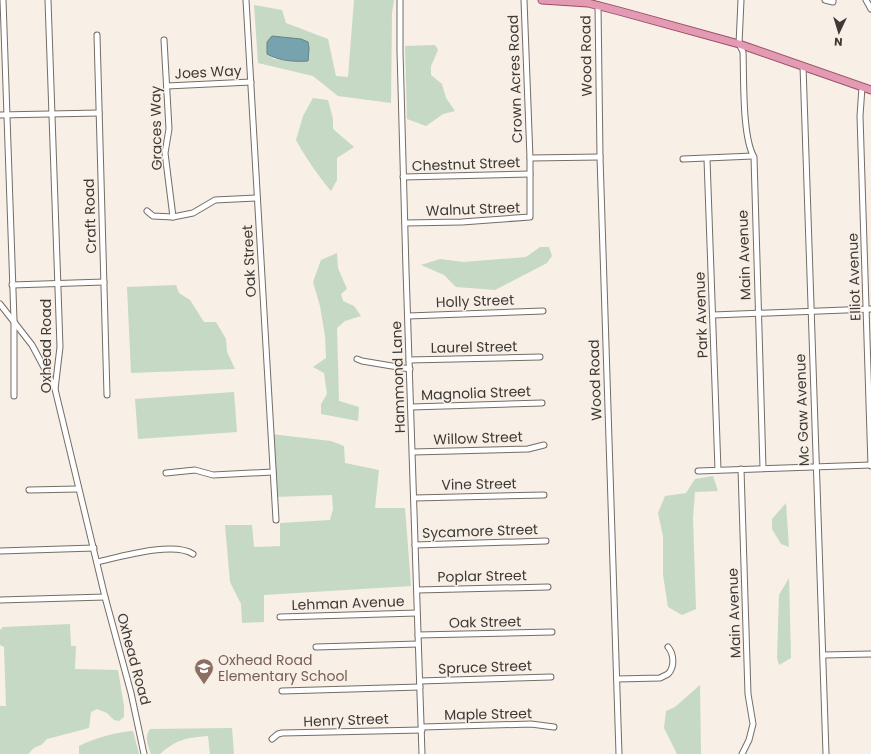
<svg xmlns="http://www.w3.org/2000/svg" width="871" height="754" font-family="Poppins,sans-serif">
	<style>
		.green { fill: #c5d9c4; fill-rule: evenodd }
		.water { fill: #76a3ad; stroke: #658489 }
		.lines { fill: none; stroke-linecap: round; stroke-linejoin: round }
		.minor-casing { stroke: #756d66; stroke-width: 7 }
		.major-casing { stroke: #9d4d67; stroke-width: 9 }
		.minor { stroke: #fff; stroke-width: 5 }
		.major { stroke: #e39ab3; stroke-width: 7 }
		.labels { text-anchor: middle; stroke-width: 3; stroke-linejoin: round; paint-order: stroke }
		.street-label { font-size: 14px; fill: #3d3a36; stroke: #f8efe7 }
		.education-label { font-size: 14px; fill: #785e54; stroke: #f8efe7; text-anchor: start }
	</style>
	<rect width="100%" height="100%" fill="#f8efe7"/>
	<g class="green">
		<path d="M354,0H394L392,13L391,103L338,96L313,76L258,63L254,5L282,10L286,23L328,39L336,76L348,77ZM267,42L299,62L274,59L267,54Z"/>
		<polygon points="435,45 438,50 431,66 431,75 442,84 446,98 455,111 443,114 426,126 407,119 405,46"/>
		<path d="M313,98L328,100L333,119V129L354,147L337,158V180L331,191C317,174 306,158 296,140L303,116Z"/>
		<polygon points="540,247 549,247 552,256 547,263 495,290 456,287 444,275 421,265 440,259 463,262 526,257"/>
		<polygon points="337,253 338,268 347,289 341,294 343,301 354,306 361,316 345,321 337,328 339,401 359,407 358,421 321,414 321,404 327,394 324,373 313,367 326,358 325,336 320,306 313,282 321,260"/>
		<polygon points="176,285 179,293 190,300 204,322 216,322 226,339 227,352 235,369 131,373 127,287"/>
		<polygon points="234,392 237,432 138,439 135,399"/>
		<polygon points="271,434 331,441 344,446 345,463 379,470 375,508 405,508 411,586 264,595 264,622 242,623 241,604 230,582 225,525 252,525 254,547 280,546 280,523 330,520 333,509 332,495 274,497"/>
		<polygon points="713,476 718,491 695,492 693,518 696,609 682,615 668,607 663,575 663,536 658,513 665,496 686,493 695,479"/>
		<polygon points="786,503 789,547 781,544 772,529 772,519"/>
		<polygon points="789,578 791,658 779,665 777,658 779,595"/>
		<polygon points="70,624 71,646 76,646 75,669 118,670 124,706 124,717 119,721 114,720 107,713 97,709 91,712 89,728 47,739 41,745 34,748 28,754 0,754 0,706 6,706 4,647 0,645 0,630 3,627"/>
		<polygon points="700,685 701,754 677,754 664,728 666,711 675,707"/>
		<path d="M232,728L234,754H210L208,736C186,738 177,739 160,754H151C148,745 144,737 150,729Z"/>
		<path d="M133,731L139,754H79V746C95,738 116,732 133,731Z"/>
	</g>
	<path class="water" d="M272,36L301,39L308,42L309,48L308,61C295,62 279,61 267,54V42Z"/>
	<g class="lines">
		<g class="minor-casing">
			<g id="minor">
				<polyline points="3,0 14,320 14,396"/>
				<polyline points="48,0 60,347 55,389 105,597 131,693 144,754"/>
				<polyline points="246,0 276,520"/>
				<polyline points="400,0 400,51 406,270 422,754"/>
				<path d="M741,0L739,44L743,52C744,77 742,137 754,157L763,468"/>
				<polyline points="825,0 833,2 833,0"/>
				<polyline points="866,0 871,9"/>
				<polyline points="598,5 600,157 619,754"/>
				<polyline points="97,35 107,395"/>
				<polyline points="164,40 169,129 165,153 173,217"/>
				<polyline points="803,66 826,754"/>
				<polyline points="167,86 251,82"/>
				<polyline points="862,87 860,116 871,466"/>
				<polyline points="0,115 99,113"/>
				<polyline points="530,158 600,157"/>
				<polyline points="683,159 753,156"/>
				<polyline points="707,159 718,470"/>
				<polyline points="403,177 530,174"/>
				<polyline points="147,211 153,216 173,217 193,213 215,200 257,198"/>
				<polyline points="405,223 462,222 530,217 530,158 524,0"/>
				<polyline points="12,285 104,282"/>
				<polyline points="0,304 32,345 55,388"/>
				<polyline points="713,315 871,309"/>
				<polyline points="408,316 543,311"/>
				<polyline points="357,359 362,361 410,369"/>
				<polyline points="409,360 540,357"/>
				<polyline points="411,407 542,403"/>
				<polyline points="413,452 528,449 544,445"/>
				<polyline points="741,469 748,694 753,724 749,740 742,754"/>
				<polyline points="698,471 871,465"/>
				<polyline points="166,473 195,470 213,475 273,472"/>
				<polyline points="29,490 78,489"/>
				<polyline points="414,498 544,495"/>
				<polyline points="415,545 546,541"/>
				<polyline points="0,551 94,548"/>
				<path d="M97,562C120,557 173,541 193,554"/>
				<polyline points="417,590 548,587"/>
				<polyline points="0,600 105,597"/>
				<polyline points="280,617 417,613"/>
				<polyline points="418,635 552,632"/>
				<polyline points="316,647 418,644"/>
				<polyline points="823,655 871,654"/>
				<path d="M617,679L660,678L668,674C675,667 674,654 668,647"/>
				<polyline points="420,681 551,677"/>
				<polyline points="282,691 420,687"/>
				<polyline points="422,727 531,724 554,727"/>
				<polyline points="272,739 278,734 282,733 422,730"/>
			</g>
		</g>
		<g class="major-casing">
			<polyline id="major" points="542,0 588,3 619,11 739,44 871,90"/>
		</g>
		<use href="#minor" class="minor"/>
		<use href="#major" class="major"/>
	</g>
	<defs>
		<g id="school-pin" transform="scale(1)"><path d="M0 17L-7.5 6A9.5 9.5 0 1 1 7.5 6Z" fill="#8d6e63" stroke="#f8efe7"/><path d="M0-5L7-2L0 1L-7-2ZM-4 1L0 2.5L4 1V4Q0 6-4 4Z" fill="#fff"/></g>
	</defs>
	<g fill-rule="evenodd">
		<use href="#school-pin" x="204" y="668"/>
	</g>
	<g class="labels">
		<g class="street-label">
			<text transform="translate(586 56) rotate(-91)" y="5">Wood Road</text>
			<text transform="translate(208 72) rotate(-3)" y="5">Joes Way</text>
			<text transform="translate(515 79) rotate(-92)" y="5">Crown Acres Road</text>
			<text transform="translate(156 128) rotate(-91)" y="5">Graces Way</text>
			<text transform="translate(466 164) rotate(-2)" y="5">Chestnut Street</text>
			<text transform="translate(473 209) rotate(-2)" y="5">Walnut Street</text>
			<text transform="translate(90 216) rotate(-92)" y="5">Craft Road</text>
			<text transform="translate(744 255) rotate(-92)" y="5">Main Avenue</text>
			<text transform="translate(249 261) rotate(-93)" y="5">Oak Street</text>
			<text transform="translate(854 277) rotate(-92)" y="5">Elliot Avenue</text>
			<text transform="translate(475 301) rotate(-2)" y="5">Holly Street</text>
			<text transform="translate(701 315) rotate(-92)" y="5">Park Avenue</text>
			<text transform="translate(46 346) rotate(-90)" y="5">Oxhead Road</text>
			<text transform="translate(474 347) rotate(-1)" y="5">Laurel Street</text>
			<text transform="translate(398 377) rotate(-92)" y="5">Hammond Lane</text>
			<text transform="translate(595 380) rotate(-92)" y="5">Wood Road</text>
			<text transform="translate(476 393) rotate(-2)" y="5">Magnolia Street</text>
			<text transform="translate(802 410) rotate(-92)" y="5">Mc Gaw Avenue</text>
			<text transform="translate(478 438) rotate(-2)" y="5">Willow Street</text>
			<text transform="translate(479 484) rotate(-1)" y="5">Vine Street</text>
			<text transform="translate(480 531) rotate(-2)" y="5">Sycamore Street</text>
			<text transform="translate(482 576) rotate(-1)" y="5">Poplar Street</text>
			<text transform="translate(348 603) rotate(-2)" y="5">Lehman Avenue</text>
			<text transform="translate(734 613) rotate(-92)" y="5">Main Avenue</text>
			<text transform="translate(485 622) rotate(-1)" y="5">Oak Street</text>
			<text transform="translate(134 659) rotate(75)" y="5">Oxhead Road</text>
			<text transform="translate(485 667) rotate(-2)" y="5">Spruce Street</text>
			<text transform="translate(488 714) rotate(-1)" y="5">Maple Street</text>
			<text transform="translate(346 720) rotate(-2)" y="5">Henry Street</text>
		</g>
		<g class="education-label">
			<text x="218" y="665">Oxhead Road<tspan x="218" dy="16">Elementary School</tspan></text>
		</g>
	</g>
	<g transform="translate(839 32) rotate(184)" stroke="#f8efe7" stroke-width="3" paint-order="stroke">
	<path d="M0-3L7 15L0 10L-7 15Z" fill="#3d3a36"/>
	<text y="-6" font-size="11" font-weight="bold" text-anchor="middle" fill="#3d3a36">N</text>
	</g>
</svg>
